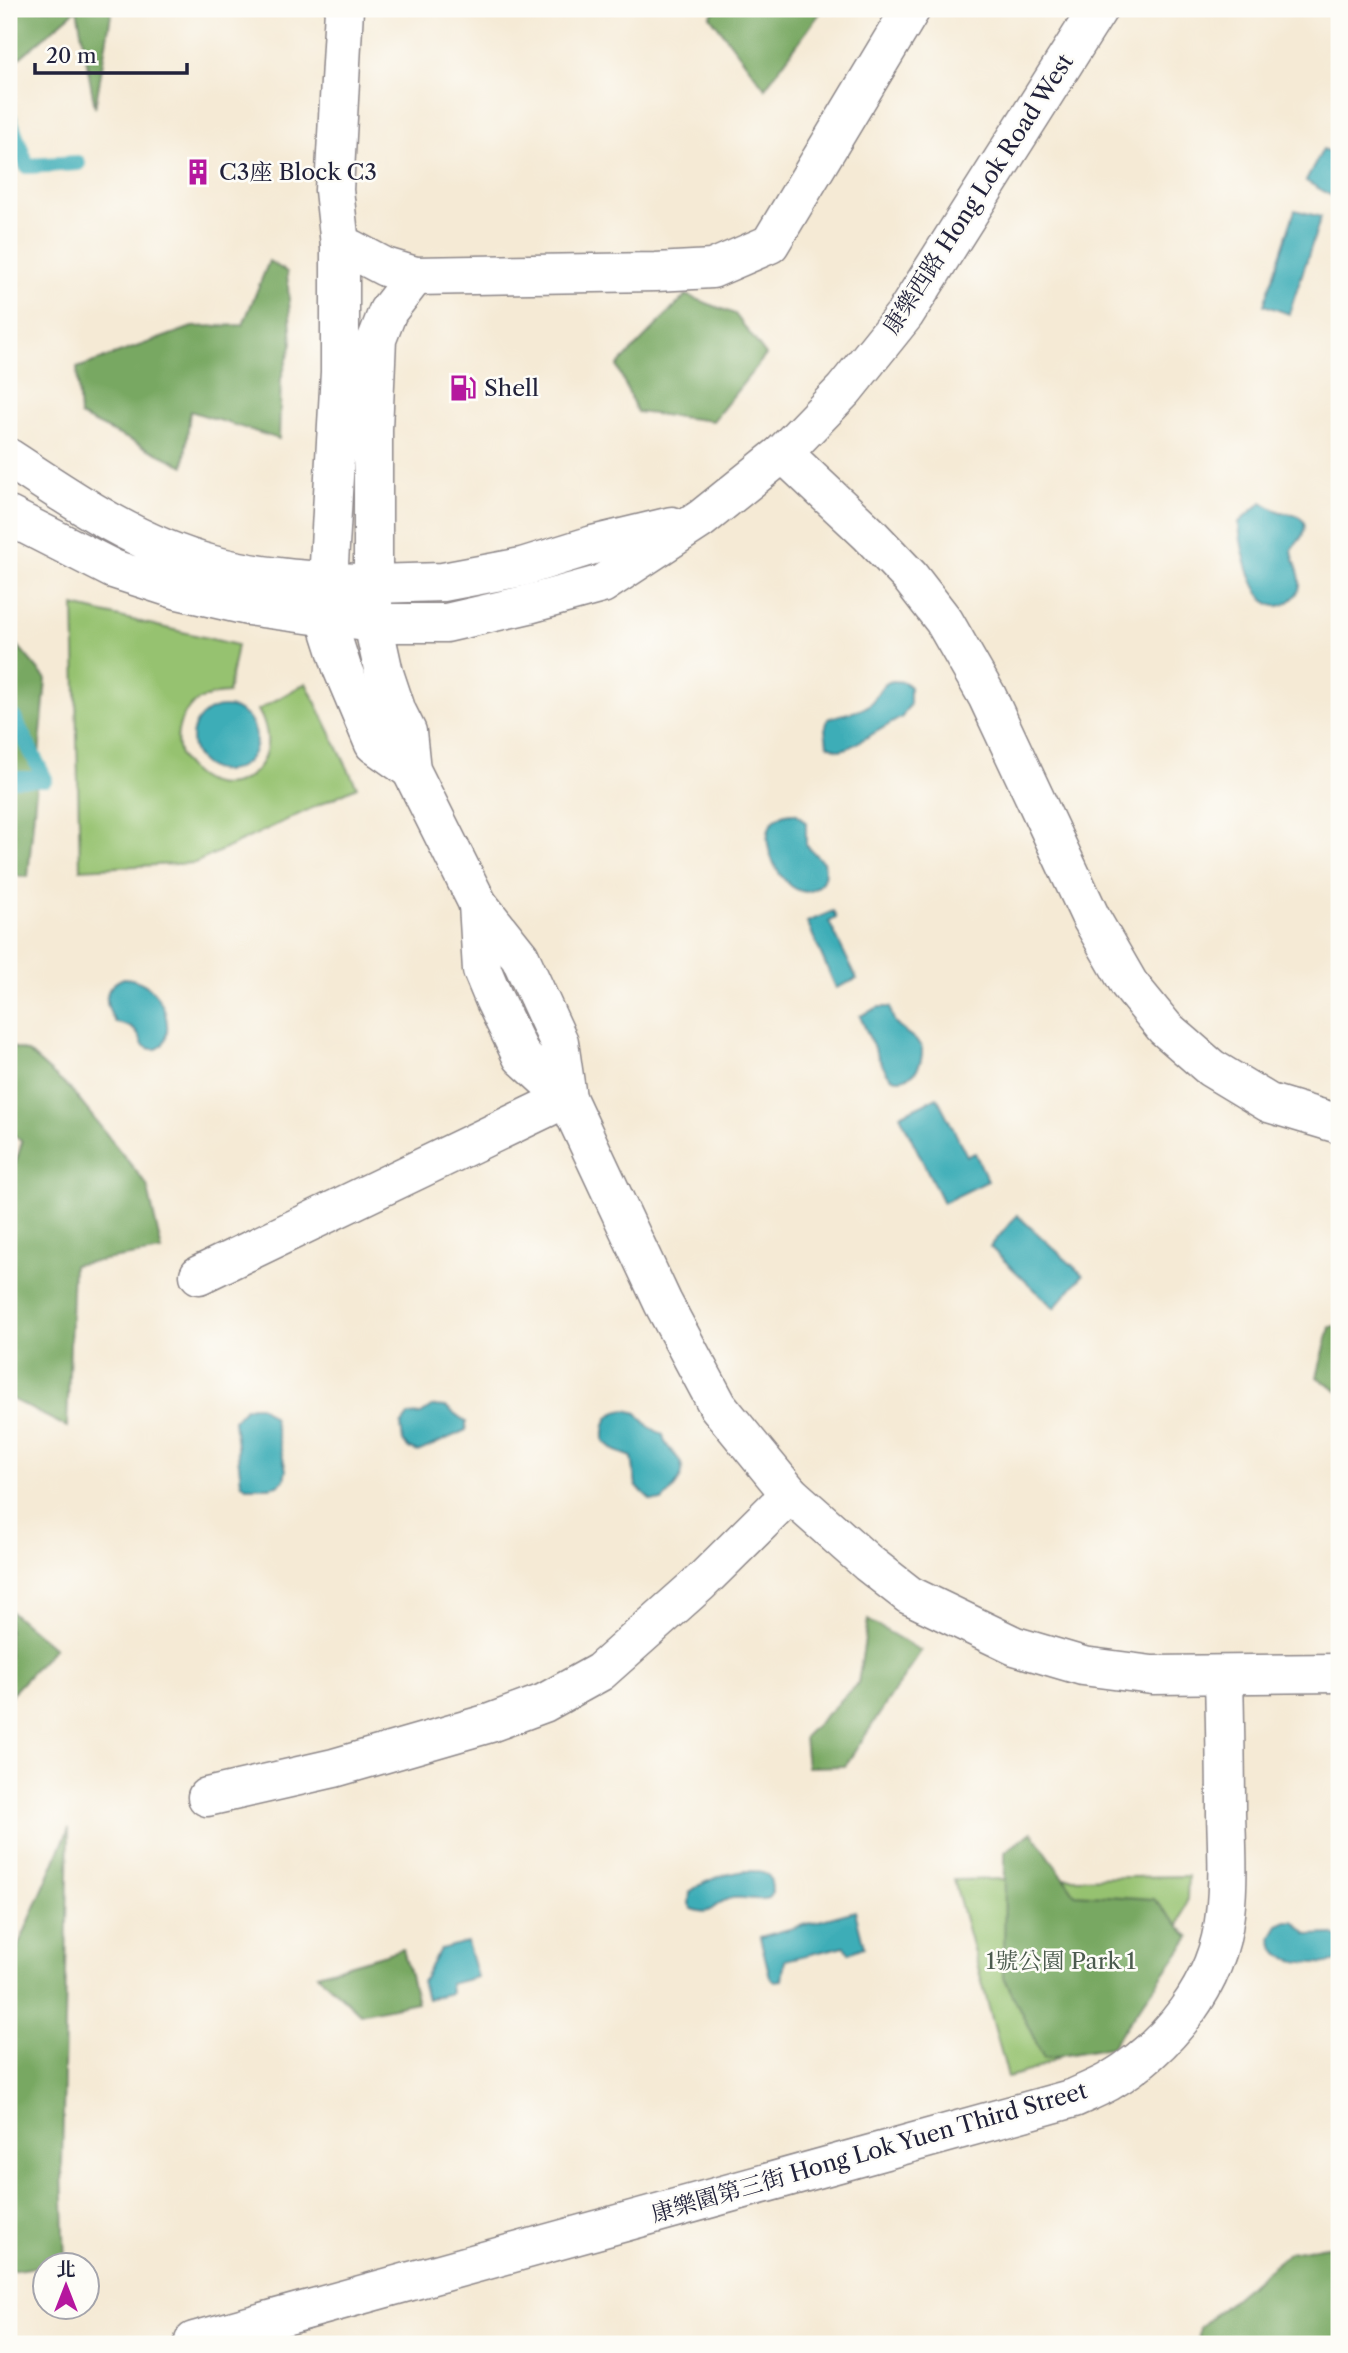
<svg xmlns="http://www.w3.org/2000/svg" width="1348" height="2353" font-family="'Libre Caslon Text','Noto Serif TC',serif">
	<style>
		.green { fill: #96c270; stroke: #5c7256; stroke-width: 2 }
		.forest { fill: #78a862; stroke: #4d654e; stroke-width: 2 }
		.water { fill: #3cadb7; stroke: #2f6879; stroke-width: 2 }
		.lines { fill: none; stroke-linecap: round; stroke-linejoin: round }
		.stream { stroke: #3cadb7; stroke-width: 16 }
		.minor-casing { stroke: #8c8688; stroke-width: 41 }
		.tertiary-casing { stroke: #8c8688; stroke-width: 41 }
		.minor { stroke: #fff; stroke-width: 38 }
		.tertiary { stroke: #fff; stroke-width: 38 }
		.labels { text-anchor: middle; stroke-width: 5; stroke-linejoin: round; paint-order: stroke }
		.poi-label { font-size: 23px; fill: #22223b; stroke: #fdfcf7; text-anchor: start }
		.street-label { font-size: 23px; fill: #22223b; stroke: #fdfcf7 }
		.park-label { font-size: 23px; fill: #4b5a4e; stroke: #fdfcf7 }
	</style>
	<rect width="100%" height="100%" fill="#fdfcf7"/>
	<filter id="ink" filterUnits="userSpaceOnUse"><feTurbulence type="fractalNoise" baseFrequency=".0143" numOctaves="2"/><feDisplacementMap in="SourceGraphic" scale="14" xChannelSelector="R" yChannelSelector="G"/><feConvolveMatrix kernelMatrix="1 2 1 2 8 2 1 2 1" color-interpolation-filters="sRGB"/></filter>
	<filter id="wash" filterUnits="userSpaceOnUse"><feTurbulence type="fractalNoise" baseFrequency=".00686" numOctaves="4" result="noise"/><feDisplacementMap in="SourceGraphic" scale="28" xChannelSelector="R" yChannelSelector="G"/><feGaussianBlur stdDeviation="1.57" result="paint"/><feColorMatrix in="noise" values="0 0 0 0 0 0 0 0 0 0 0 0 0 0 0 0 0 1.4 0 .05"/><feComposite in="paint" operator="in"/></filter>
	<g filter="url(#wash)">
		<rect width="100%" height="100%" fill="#f5ead5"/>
		<g class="green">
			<path d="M74,606L237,645L228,693C208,694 189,701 181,721C175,737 176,753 187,766C223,811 292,768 258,710L306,683L357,787L195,863L80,869Z"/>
			<polygon points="1188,1876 1187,1899 1176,1937 1087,2043 1036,2069 1008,2077 954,1880"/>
		</g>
		<g class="forest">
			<polygon points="9,9 112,9 95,108 77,9 9,67"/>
			<polygon points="716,9 823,9 765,88 710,16"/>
			<polygon points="269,261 287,272 292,344 281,379 279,439 190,411 184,466 80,416 77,368 192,327 243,325"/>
			<polygon points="686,295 735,314 766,355 713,421 637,412 617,366"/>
			<polygon points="9,635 46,679 28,877 9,875"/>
			<polygon points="9,1046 28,1052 72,1091 147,1185 162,1251 73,1265 67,1427 9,1398 9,1185 22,1142 9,1131"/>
			<polygon points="1339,1325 1339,1392 1317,1377 1330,1327"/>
			<polygon points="9,1610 54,1648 9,1697"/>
			<polygon points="868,1620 921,1651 845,1766 807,1767 804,1737 858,1683"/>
			<polygon points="69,1828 62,2167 65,2265 46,2266 45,2297 36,2267 9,2271 9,1968"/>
			<polygon points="1032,1832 1075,1894 1154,1899 1190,1937 1111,2047 1044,2059 1004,1977 1005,1852"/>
			<polygon points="403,1949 417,2002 360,2014 317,1974"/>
			<polygon points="1339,2244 1339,2344 1198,2344 1200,2327 1289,2252"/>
		</g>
		<g class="water">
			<polygon points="1323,149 1339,156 1334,162 1339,165 1339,200 1306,181"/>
			<polygon points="1295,210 1321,217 1289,314 1264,305"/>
			<path d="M1262,502C1267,505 1272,508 1278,511C1288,515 1311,513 1303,534C1301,540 1295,544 1292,549C1292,562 1302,573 1300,586C1299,594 1293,599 1287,603C1255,623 1239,542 1239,522Z"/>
			<path d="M893,681L904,682L910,687V704L902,717L848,748L839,750L827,744L825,729L828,719C840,713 854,714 866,707C879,700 876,684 893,681Z"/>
			<circle cx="224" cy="739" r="32"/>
			<path d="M793,813L797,814L806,823V845L824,863C826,873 825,882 816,888C785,911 738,815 793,813Z"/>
			<polygon points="833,911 836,918 829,922 857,979 836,988 807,922"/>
			<path d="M124,978C179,982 177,1069 143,1045C137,1029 132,1026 116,1023C104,1005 101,987 124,978Z"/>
			<path d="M879,1007H890C895,1036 910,1028 922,1048C923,1058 920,1066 914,1073C907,1079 896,1082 889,1075C880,1066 866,1029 860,1016Z"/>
			<polygon points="937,1097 967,1156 975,1153 988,1181 943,1203 900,1115"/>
			<polygon points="1017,1215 1083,1275 1054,1308 990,1247"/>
			<polygon points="252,1406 260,1406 273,1417 286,1470 284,1480 278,1485 269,1487 246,1487 241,1482 234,1420 245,1408"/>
			<polygon points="433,1406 446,1407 466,1422 466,1430 418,1452 408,1448 403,1441 401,1425 409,1415 421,1414"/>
			<path d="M626,1410L637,1413L648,1426L663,1435C665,1444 668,1447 674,1454C693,1472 675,1487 662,1501L651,1500L636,1486L632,1457L616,1451L604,1441C603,1423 606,1412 626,1410Z"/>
			<path d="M745,1871C766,1871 772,1871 772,1893L769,1898C756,1902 741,1895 728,1899C711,1905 713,1917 692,1909L689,1904L690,1892C705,1879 726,1874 745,1871Z"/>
			<polygon points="855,1911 864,1947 849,1953 845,1946 785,1960 782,1980 774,1981 770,1977 760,1937"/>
			<path d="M1287,1921H1294L1308,1935L1332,1934L1339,1938V1960C1329,1966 1292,1963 1282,1956C1275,1952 1272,1944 1271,1937L1278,1925Z"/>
			<polygon points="467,1942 477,1977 450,1984 451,1993 427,1999 422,1981 440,1949"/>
		</g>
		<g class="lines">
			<g class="stream">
				<polyline points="9,117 27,166 78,163"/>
				<polyline points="9,779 45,779 14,718"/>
			</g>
		</g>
	</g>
	<g filter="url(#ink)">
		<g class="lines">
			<g class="minor-casing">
				<g id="minor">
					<polyline points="1098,9 905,314 844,390 783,453 701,519 602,584 529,604 446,623 373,623 384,673 397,712 407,732 411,770 478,904 520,957 559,1042 567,1098 663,1303 718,1406 790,1494 868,1563 909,1595 1015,1646 1083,1666 1152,1675 1339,1673"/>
					<polyline points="340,245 351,249 385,267 415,276 656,272 712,269 770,244 911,9"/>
					<polyline points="415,276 388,311 377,339 373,429 373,584 443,582 522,567 593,545 672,526"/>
					<polyline points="783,453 869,534 910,577 944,621 987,696 1091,918 1129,984 1165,1028 1211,1068 1269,1103 1339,1124"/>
					<polyline points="328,581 340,372 340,245 334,190 344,9"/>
					<polyline points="325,615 342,668 374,744 411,770"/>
					<polyline points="478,904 482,970 494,999 522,1057 567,1098"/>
					<polyline points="199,1275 567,1098"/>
					<polyline points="207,1797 334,1768 490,1723 544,1703 600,1672 700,1583 790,1494"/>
					<path d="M194,2341L1074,2098C1085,2093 1097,2088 1108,2082C1168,2047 1218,1985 1225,1914C1229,1881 1227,1847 1226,1814C1226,1768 1225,1721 1224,1675"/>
				</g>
			</g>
			<g class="tertiary-casing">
				<path id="tertiary" d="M9,458C72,500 139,546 213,565C265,579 320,581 373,584V623L248,606L178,590L113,569L9,516"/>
			</g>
			<use href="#minor" class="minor"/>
			<use href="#tertiary" class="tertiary"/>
		</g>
	</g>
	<defs>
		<g id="building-bare" transform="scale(2.1)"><path d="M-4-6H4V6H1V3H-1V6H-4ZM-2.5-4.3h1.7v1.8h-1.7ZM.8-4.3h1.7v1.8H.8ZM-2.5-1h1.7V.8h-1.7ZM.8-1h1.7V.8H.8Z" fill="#b5179e" stroke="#fdfcf7" stroke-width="2.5" paint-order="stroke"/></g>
		<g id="fuel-bare" transform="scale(2.1)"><path d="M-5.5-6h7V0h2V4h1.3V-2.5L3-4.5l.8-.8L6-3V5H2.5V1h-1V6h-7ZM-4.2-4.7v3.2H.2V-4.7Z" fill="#b5179e" stroke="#fdfcf7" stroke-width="2.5" paint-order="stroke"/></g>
	</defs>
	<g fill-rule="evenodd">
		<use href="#building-bare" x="198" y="172"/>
		<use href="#fuel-bare" x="463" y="388"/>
	</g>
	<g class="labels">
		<g class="poi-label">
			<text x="219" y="180">C3座 Block C3</text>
			<text x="484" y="396">Shell</text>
		</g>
		<g class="street-label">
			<text transform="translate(978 194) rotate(-57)" y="8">康樂西路 Hong Lok Road West</text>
			<text transform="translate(869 2152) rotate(-16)" y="8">康樂園第三街 Hong Lok Yuen Third Street</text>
		</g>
		<g class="park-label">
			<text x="1061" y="1969">1號公園 Park 1</text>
		</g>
	</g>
	<rect width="1348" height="2353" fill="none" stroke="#fdfcf7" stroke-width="35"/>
	<g transform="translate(66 2286)"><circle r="33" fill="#fdfcf7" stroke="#a5a5ac" stroke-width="2"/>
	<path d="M0-5L12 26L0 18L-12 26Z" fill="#b5179e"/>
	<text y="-10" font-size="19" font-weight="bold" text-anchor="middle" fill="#22223b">北</text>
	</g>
	<path d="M35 63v10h152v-10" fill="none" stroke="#22223b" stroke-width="3.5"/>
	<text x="46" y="63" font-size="21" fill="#22223b" stroke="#fdfcf7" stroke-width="5" paint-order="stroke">20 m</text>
</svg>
